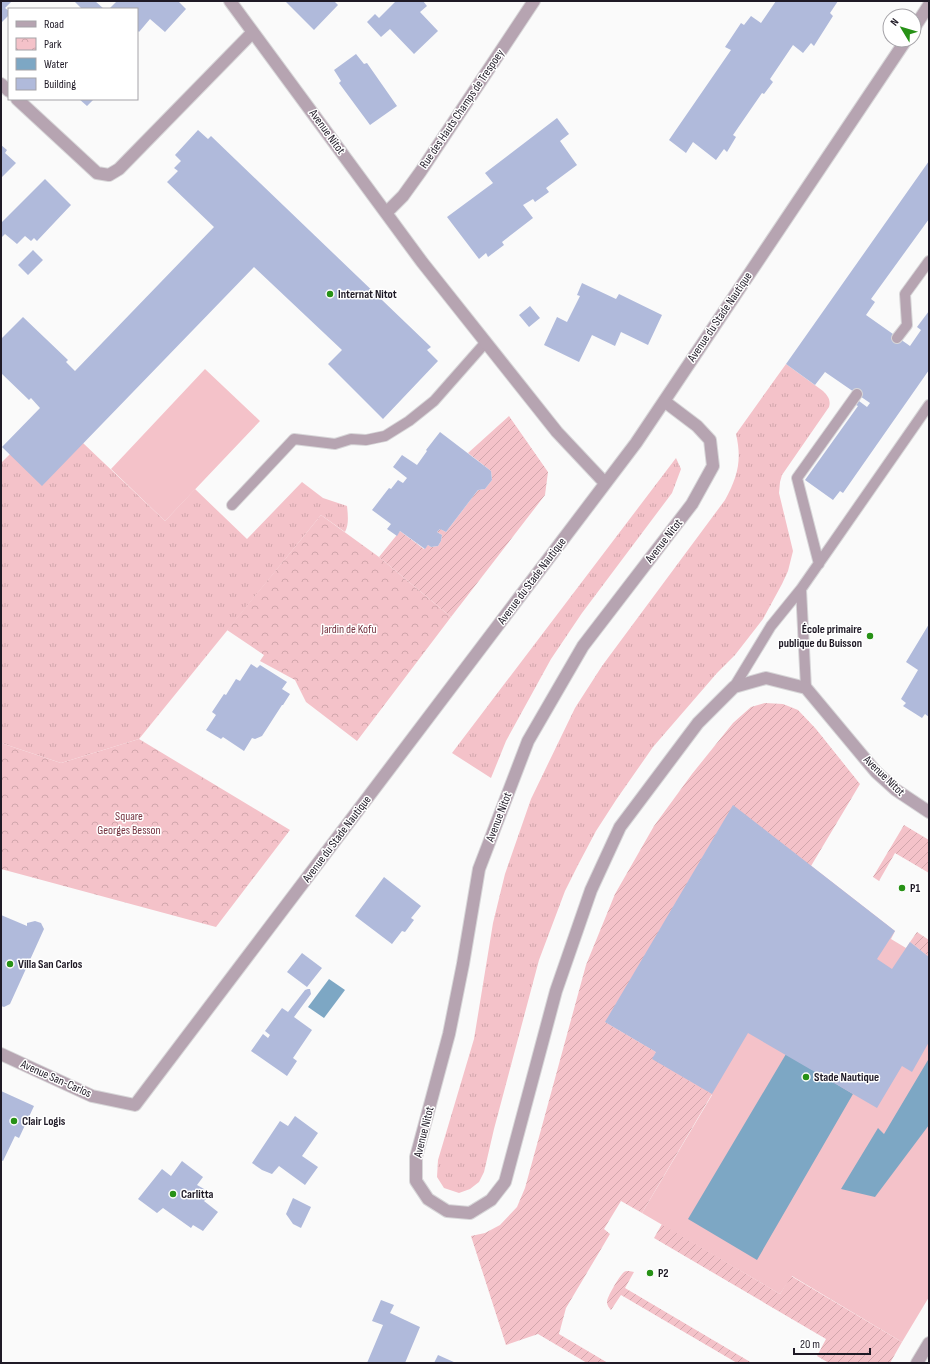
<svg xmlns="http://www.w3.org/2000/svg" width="930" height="1364" viewBox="0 0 930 1364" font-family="'Sofia Sans Condensed',sans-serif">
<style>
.grass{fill:url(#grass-tufts)}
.park{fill:url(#park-crowns)}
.garden{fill:url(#garden-furrows)}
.pitch{fill:#f4c2c9}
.water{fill:#7da7c4}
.building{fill:#b0badb}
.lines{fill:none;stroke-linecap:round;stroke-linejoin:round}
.lane-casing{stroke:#d7d6d8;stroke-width:12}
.street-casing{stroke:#d7d6d8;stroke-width:14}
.lane{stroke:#b6a4b1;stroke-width:10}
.street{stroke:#b6a4b1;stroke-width:12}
.poi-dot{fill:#279116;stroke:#fff;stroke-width:1.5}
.labels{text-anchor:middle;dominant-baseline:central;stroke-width:3;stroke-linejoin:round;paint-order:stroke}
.street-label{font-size:12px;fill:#1f1a26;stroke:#fff}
.poi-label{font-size:12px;font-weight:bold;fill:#1f1a26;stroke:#fff;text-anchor:start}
.park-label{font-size:12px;fill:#753340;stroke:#fff}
</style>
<defs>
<pattern id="grass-tufts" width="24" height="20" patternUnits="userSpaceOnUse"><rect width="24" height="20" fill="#f4c2c9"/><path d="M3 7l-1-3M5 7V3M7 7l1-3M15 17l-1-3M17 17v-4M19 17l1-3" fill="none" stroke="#d1a6ac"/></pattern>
<pattern id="park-crowns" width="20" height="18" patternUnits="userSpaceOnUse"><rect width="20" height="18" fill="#f4c2c9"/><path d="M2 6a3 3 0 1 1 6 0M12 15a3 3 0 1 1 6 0" fill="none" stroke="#d1a6ac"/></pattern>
<pattern id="garden-furrows" width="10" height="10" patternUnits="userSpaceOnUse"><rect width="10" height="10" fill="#f4c2c9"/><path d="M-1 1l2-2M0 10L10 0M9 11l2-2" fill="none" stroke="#d1a6ac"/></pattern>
</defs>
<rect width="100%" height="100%" fill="#fafafa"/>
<!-- grass -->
<path class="grass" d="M786 364 823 391C828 396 831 400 829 407L782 475 780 482 779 493 793 551 788 571 782 584 763 619 735 655 717 673 653 747 616 800 596 831 578 865 565 891 539 960 494 1129 484 1172 479 1182 470 1189 459 1193 444 1188 437 1177 438 1160 474 1039 493 923 505 874 531 799 575 708 602 666 725 500C738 476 742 460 736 434Z
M83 443 165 521 195 489 247 539 302 482 323 498 347 506C348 516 349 524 345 532L321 515 139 739 61 763 1 743V463L10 454Z
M676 458 681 469 672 493 582 613 551 659 506 741 491 778 452 753Z"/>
<!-- park -->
<path class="park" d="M321 515 379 557 451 617 357 741 306 702 295 680 260 661 264 655 227 630Z
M139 739 290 830 216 927 1 869V743L61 763Z"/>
<!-- garden -->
<path class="garden" d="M509 416 548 472 545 495 451 617 379 557 400 531 424 549 428 545 431 547 438 546 441 541 442 535 437 532 440 529 446 532 478 490 485 489 492 480 491 471 468 453Z
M765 703 783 704 798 710 816 729 860 784 811 866 605 1022 656 1052 653 1059 712 1094 642 1213 621 1201 604 1229 610 1234 566 1308 559 1334 608 1363H587L538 1334 506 1345 471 1236 485 1233 500 1225 517 1207 525 1188 536 1148 586 965 615 894 654 826 692 774 733 723 751 707Z
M904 825 929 840V873L895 853 879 881 873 877Z
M917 932 929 940V957L910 942Z
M662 1224 780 1294 791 1276 902 1342 890 1363H829L817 1356 826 1339 654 1238Z
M629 1271 634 1272 625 1288 752 1363H737L621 1295 611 1310C609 1308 607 1305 607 1302 607 1297 619 1277 623 1273 625 1271 626 1271 629 1271Z"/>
<!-- pitch -->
<path class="pitch" d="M205 369 260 421 165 521 111 469Z
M733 805 895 931 891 939 906 948 910 942 929 957V1297L902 1342 792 1276 780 1294 642 1213 712 1095 652 1059 656 1052 605 1022Z"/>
<!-- water -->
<path class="water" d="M329 979 345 990 324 1018 308 1007Z
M786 1054 853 1094 757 1260 688 1219Z
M928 1060 929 1125 875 1197 841 1189 878 1128 884 1134Z"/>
<!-- building -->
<path class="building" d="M1 1H12L5 8 9 11V15L1 23Z
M74 1H95L104 9H82Z
M117 1H178L186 9 165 32 150 19 139 32 137 30V9H109Z
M285 1H334L338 5 314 30Z
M396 1H423L427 6 420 12 438 31 414 54 390 29 381 37 367 22 375 14 379 18Z
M776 1H838L830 13 833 16 814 46 811 43 803 53 793 45 770 79 773 82 764 94 762 93 733 135 736 137 727 152 724 149 716 160 693 142 686 153 669 140 731 50 725 47 741 23 744 25 751 16 761 23Z
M356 54 364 64 367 63 397 106 370 125 339 83 341 81 334 70Z
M79 99H94L87 106Z
M557 118 569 134 560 141 577 165 546 188 549 192 535 202 533 199 523 205 533 218 502 242 504 245 488 257 486 253 479 259 447 217 493 183 485 173Z
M198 130 208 139 211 136 431 347 427 350 438 361 383 419 328 364 342 350 254 267 42 486 2 447 40 408 31 398 29 400 1 373V339L23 317 68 360 66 362 75 371 214 227 167 182 178 171 174 168 181 161 175 155Z
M1 145 7 150 5 153 16 163 1 178Z
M929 161V219L871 299 875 302 866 315 910 346 921 330 917 327 929 311V370L843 493 840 491 833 500 805 480 858 406 856 405 859 401 867 407 870 403 825 372 815 385 786 364Z
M45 179 71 205 37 241 34 238 31 241 25 236 17 244 5 234 1 238V223Z
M33 250 43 260 28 275 18 265Z
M582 283 616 299 619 294 662 315 648 345 621 332 615 346 592 335 579 362 544 345 557 317 567 322 580 296 577 295Z
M530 306 540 318 529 327 519 315Z
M440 432 491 471 492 480 485 489 478 490 446 532 440 529 437 532 442 535 441 541 438 546 431 547 428 545 425 549 400 531 397 536 387 529 391 524 372 510 389 488 391 489 398 480 403 483 407 478 393 467 402 455 417 465 427 451 426 450Z
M929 624V717L925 714 922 718 903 706 906 703 901 699 918 670 906 662Z
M251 664 257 668 260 665 287 682 282 689 290 694 283 705H282L262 736 255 739 252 738 244 751 223 737 221 739 206 730 216 715 212 712 224 694 226 695 236 679 240 681Z
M733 805 895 931 877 959 892 969 910 942 929 957V1042L912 1072 902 1066 877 1108 748 1033 712 1094 652 1059 656 1052 605 1022Z
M384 877 421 906 411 918 414 920 405 932 402 931 392 944 355 916Z
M1 915 27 926V923L35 921 41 923 44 929 10 1004 4 1007 1 1006Z
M302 953 322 968 307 987 287 972Z
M308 989H310L311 994 294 1017 312 1030 293 1058 297 1061 287 1076 251 1051 263 1034 268 1038 270 1035 265 1031 282 1008 288 1012 305 990Z
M1 1091 34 1106 19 1138 15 1136 3 1161 1 1160Z
M295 1116 318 1133 302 1156 318 1167 305 1185 279 1166 272 1174 262 1170 252 1163 280 1121 288 1126Z
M182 1161 203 1177 197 1185 204 1189 206 1199 204 1201 218 1212 203 1231 193 1225 191 1228 163 1208 157 1213 138 1199 162 1169 171 1176Z
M293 1198 311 1207 301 1228 293 1224 286 1214Z
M381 1300 394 1305 390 1313 420 1327 405 1363H367L383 1325 372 1321Z
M438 1355 456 1363H434Z"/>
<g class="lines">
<defs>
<path id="lane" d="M897 338 907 325 905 294 929 261
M232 505 294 439 335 444 351 439 366 440 385 436 409 421 434 401 486 342
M819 564 797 478 857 394
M801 589 806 688
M734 687 771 626 801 589 929 405"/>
<path id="street" d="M230 1 422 262 557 432 605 483
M914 28 929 5
M1 84 9 91
M17 99 97 173 109 175 119 169 253 32
M386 213 403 196 421 171 534 1
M664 401 697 426 710 440 713 466 692 504 583 646 528 741 479 869 463 964 449 1034 416 1157V1181L428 1199 447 1211 470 1213 491 1200 505 1182 556 991 591 890 620 827 698 723 734 687 766 678 806 688 876 772 896 790 929 812
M1 1054 92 1096 135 1105 636 443 906 40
M917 1363 929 1343"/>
</defs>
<!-- lane casing -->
<use href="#lane" class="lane-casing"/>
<!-- street casing -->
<use href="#street" class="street-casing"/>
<!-- lane -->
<use href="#lane" class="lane"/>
<!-- street -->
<use href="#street" class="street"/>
</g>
<!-- markers -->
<g class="poi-dot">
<circle cx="330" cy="294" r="4"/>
<circle cx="870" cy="636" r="4"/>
<circle cx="902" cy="888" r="4"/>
<circle cx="10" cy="964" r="4"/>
<circle cx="806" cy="1077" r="4"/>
<circle cx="14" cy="1121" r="4"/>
<circle cx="173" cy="1194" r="4"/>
<circle cx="650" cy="1273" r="4"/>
</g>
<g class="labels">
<!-- street labels -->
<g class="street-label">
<text transform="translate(462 109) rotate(-56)">Rue des Hauts Champs de Trespoey</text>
<text transform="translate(327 132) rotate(54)">Avenue Nitot</text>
<text transform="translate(720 317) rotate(-56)">Avenue du Stade Nautique</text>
<text transform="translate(664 541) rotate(-52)">Avenue Nitot</text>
<text transform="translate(532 581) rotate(-53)">Avenue du Stade Nautique</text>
<text transform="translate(884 776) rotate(44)">Avenue Nitot</text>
<text transform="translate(499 817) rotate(-69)">Avenue Nitot</text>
<text transform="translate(337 839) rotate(-53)">Avenue du Stade Nautique</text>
<text transform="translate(56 1079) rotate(24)">Avenue San-Carlos</text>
<text transform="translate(424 1132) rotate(-76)">Avenue Nitot</text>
</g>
<!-- poi labels -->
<g class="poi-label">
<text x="338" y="294">Internat Nitot</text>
<text x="862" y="629" text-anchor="end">École primaire<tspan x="862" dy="14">publique du Buisson</tspan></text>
<text x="910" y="888">P1</text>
<text x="18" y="964">Villa San Carlos</text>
<text x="814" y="1077">Stade Nautique</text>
<text x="22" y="1121">Clair Logis</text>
<text x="181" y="1194">Carlitta</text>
<text x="658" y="1273">P2</text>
</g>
<!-- park labels -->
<g class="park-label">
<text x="349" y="629">Jardin de Kofu</text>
<text x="129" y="816">Square<tspan x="129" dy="14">Georges Besson</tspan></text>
</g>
</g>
<!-- border -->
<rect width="930" height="1364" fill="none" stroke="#1f1a26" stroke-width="4"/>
<!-- legend -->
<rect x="8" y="8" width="130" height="92" fill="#ffffff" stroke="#a5a3a8"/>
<rect x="16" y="21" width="20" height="6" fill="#b6a4b1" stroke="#a5a3a8"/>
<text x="44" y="28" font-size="12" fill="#1f1a26">Road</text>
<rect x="16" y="38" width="20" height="12" fill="url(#park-crowns)" stroke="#a5a3a8"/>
<text x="44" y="48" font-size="12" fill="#1f1a26">Park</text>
<rect x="16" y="58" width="20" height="12" fill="#7da7c4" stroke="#a5a3a8"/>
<text x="44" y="68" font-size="12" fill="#1f1a26">Water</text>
<rect x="16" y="78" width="20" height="12" fill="#b0badb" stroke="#a5a3a8"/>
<text x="44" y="88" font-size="12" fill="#1f1a26">Building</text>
<!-- north arrow -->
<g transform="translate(902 28) rotate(308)"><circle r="19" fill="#ffffff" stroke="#a5a3a8"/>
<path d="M0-3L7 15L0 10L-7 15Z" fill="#279116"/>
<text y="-6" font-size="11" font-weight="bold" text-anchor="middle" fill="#1f1a26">N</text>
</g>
<!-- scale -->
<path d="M794 1348v6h76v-6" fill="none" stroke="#1f1a26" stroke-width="2"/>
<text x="800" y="1348" font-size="12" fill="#1f1a26" stroke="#ffffff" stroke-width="3" paint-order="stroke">20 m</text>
</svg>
